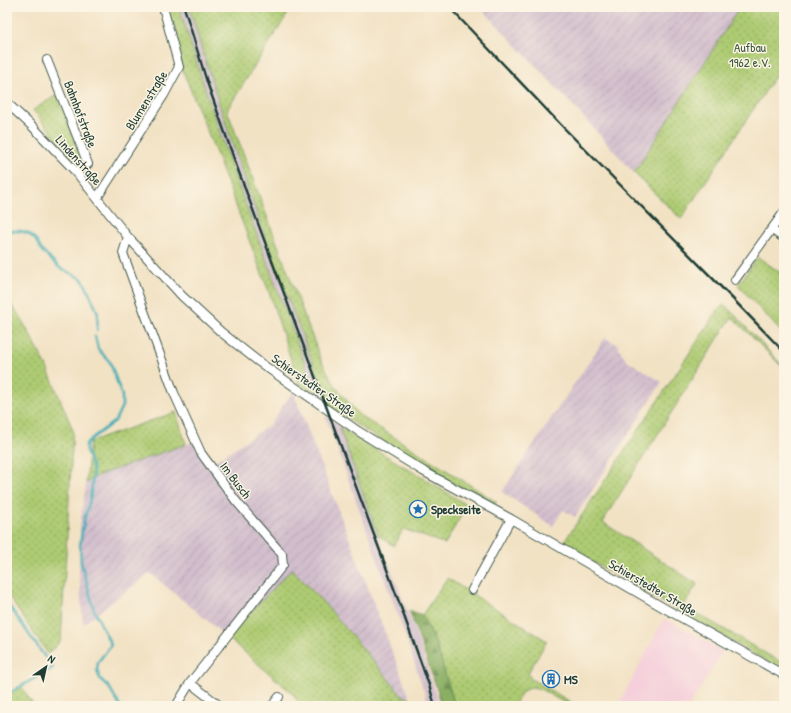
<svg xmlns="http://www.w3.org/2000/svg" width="791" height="713" viewBox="0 0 791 713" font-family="'Patrick Hand',sans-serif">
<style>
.built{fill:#f5cfdb}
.industrial{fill:url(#industrial-furrows)}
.railway{fill:#d1bdcc}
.green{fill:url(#green-dots);stroke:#668453}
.forest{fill:url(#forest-firs);stroke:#54764c}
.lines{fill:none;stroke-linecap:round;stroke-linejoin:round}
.stream{stroke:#3dadb6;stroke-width:2.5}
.minor-casing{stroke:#3f564a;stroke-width:10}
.minor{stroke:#fff;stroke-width:8}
.rail{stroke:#1f3d34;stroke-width:2.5}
.labels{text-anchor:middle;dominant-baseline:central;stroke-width:3;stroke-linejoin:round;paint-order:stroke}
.park-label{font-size:13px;fill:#3b5940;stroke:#fcf5e5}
.street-label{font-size:13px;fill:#1f3d34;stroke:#fcf5e5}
.poi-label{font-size:13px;font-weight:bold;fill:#1f3d34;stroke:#fcf5e5;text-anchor:start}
</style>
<defs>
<pattern id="industrial-furrows" width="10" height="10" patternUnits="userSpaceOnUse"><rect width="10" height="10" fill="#d1bdcc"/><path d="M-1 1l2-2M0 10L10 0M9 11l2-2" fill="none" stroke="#b3a3b0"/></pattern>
<pattern id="green-dots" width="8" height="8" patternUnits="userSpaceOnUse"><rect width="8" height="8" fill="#adcb72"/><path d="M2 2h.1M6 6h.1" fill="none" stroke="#8ca65e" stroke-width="1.8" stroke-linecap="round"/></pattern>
<pattern id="forest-firs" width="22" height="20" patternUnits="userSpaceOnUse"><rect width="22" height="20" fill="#8aaf64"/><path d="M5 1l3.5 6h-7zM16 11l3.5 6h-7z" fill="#709053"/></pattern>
</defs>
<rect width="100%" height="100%" fill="#fcf5e5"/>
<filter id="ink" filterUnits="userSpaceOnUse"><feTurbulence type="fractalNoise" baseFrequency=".025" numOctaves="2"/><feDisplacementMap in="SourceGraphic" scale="8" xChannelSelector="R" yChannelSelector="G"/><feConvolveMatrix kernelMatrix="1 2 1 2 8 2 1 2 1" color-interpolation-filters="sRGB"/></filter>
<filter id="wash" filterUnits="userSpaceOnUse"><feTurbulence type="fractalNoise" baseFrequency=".012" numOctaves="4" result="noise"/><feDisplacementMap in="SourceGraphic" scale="16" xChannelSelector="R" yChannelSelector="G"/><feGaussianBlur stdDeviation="0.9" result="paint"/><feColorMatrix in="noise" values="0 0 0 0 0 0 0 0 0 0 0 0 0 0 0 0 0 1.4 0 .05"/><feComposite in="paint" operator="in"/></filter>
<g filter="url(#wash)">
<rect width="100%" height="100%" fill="#f2e2c4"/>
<!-- built -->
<path class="built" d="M664 618 723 651 689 706H618Z"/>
<!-- industrial -->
<path class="industrial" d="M480 7H740L634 173 578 111Z
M605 338 617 344 625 359 662 382 575 517 563 510 553 526 502 492Z
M293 391 410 698 402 696 356 639 310 587 292 569 227 637 150 573 83 624 79 572 80 526 86 483 98 475 196 441 211 467 215 461 270 425Z"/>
<!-- railway -->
<path class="railway" d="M179 7H189L219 103 259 219 330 407 318 398 236 179 209 101Z
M325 415 338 424 378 535 416 634 440 706H429L405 635Z"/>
<!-- green -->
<path class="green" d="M163 7H179L209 101 236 179 318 398 299 384 269 292 210 138 179 61Z
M189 7H292L227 110 321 360 336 387 359 415 497 502 494 505 428 470 352 422 330 407C278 276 229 142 189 7Z
M740 7H784V63L681 219 634 173Z
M57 95 82 159 77 164 33 110Z
M757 258H759L784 275V335L738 285Z
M7 299 20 316 46 365 73 430 61 641 48 654 7 594Z
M722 306H726L784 367V369L733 318H731L603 521 604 523 697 584 684 606 784 664V671L568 548 565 545 566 539 718 310Z
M176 412 186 444 99 475 86 483 90 442Z
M339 427 467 505 445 544 403 529 394 546 378 535Z
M292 569C331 609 367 653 402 696L410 698 414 706H301L293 694 227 637Z
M447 578 547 641 528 673 531 679 578 706C560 706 548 688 530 687L522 692 514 706H455L436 644 422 615Z
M21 686 34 706H7V694Z"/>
<!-- forest -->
<path class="forest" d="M409 610 422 615 436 644 455 706H442L436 686Z"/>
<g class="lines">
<!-- stream -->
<path class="stream" d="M7 226 10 231H20L28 233 35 239 42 251 60 268 82 279 87 288 98 313 97 330
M95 336 98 349 110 362 122 396V406L115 421 91 439 86 444V451L92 466 93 477 90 500 84 520 80 545 81 562 94 610 111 645 98 662 97 670 100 679 109 687 120 706
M7 603 45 657
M7 694 53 668 52 667"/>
</g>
</g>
<g filter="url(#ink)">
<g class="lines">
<defs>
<path id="minor" d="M47 60 88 164 76 172
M7 103 33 127 76 172 128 237 182 296 221 332 259 362 358 431 423 471 511 519 664 608 784 675
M97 198 164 95 179 67 163 7
M772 230 784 238
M128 237 123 253 174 393 201 453 236 501 282 554 283 565 190 683 176 706
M735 280 784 212
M472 590 511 519
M190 683 220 706
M272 706 279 697"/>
</defs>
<!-- minor casing -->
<use href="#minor" class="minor-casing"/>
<!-- minor -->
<use href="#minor" class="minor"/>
<!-- rail -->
<path class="rail" d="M184 7 207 82 237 167 399 602 429 685 435 706
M449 7 564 128 732 298 784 352"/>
</g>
</g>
<!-- icons -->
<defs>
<symbol id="sight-ring" viewBox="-11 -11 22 22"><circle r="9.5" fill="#fcf5e5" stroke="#1f6fb2" stroke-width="1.5"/><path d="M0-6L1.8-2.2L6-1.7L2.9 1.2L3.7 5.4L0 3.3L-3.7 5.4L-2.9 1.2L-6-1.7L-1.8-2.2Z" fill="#1f6fb2"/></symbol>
<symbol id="building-ring" viewBox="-11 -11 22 22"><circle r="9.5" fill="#fcf5e5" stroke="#1f6fb2" stroke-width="1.5"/><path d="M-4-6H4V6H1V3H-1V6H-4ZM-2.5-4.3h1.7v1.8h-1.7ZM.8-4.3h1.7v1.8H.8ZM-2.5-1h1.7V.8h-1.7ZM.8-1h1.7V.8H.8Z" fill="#1f6fb2"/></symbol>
</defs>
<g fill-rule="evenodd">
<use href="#sight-ring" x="408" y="499" width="20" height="20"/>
<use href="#building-ring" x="541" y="669" width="20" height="20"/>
</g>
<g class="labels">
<!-- park labels -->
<g class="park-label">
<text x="750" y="47">Aufbau<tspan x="750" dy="15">1962 e.V.</tspan></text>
</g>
<!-- street labels -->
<g class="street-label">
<text transform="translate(146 100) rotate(-58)">Blumenstraße</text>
<text transform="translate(81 114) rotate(69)">Bahnhofstraße</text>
<text transform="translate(79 160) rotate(48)">Lindenstraße</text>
<text transform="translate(314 385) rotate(35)">Schierstedter Straße</text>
<text transform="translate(236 480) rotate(53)">Im Busch</text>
<text transform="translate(653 587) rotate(30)">Schierstedter Straße</text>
</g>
<!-- poi labels -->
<g class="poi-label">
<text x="431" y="509">Speckseite</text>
<text x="564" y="679">MS</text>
</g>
</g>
<!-- margin -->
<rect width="791" height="713" fill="none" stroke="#fcf5e5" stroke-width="24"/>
<!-- north arrow -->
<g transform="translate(46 667) rotate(34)" stroke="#fcf5e5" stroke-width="3" paint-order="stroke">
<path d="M0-3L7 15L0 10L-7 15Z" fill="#1f3d34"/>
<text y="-6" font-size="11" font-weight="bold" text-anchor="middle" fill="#1f3d34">N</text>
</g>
</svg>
